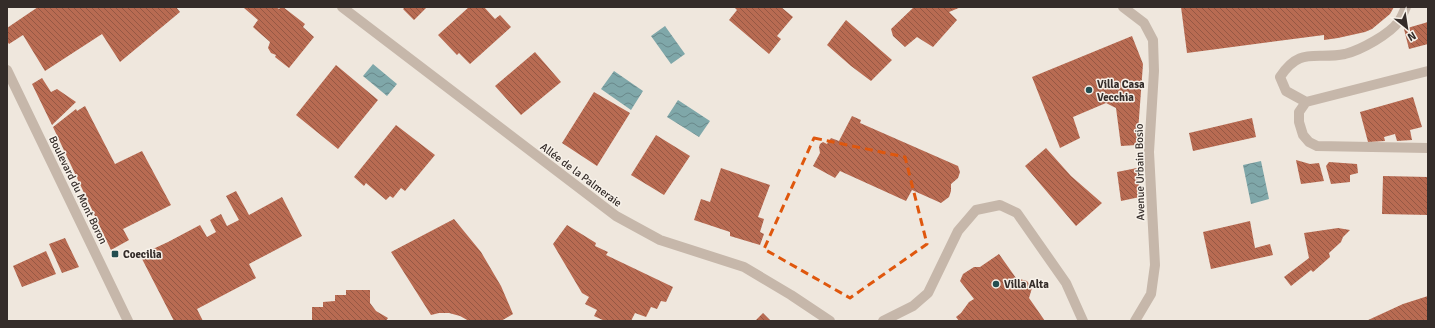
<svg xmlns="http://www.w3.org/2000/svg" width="1435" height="328" viewBox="0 0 1435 328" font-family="Signika,sans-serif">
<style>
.water{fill:url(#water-waves)}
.building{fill:url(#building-back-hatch)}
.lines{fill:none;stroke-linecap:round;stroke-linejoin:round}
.minor{stroke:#c6b7aa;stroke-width:10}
.marked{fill:none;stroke:#df570d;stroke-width:3;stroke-dasharray:8 5;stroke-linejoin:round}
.poi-dot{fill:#234e51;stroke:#f7f1e9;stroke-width:1.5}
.labels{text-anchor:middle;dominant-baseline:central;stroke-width:3;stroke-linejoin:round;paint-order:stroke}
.poi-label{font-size:11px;font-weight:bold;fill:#342c29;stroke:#f7f1e9;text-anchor:start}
.street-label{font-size:11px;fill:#342c29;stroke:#f7f1e9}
</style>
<defs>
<pattern id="water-waves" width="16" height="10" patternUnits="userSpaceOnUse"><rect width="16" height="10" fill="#7fa7a9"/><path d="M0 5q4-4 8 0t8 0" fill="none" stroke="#69888a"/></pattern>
<pattern id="building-back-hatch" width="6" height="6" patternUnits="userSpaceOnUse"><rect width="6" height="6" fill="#b86b52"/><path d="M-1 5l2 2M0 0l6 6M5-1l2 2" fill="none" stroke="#965844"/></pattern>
</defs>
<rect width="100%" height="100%" fill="#efe7dd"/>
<!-- water -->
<path class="water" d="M665 26 685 54 671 64 651 36Z
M373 64 397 84 387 96 363 76Z
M614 71 643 91 631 110 601 89Z
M678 100 710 121 699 137 667 117Z
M1261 161 1269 199 1251 204 1243 165Z"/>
<!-- building -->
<path class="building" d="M38 7H176L180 12 120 62 102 34 45 71 23 35 9 44 7 41V28Z
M245 7H276L279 9 281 7H283L305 24 303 27 314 37 289 68 275 57 276 55 271 53 268 48 270 42 253 27 258 20 244 8Z
M405 7H427L414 20 403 9Z
M469 7H484L495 19 500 15 511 27 470 64 459 53 457 55 438 35Z
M734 7H781L793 17 777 36 781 39 769 54 729 20 737 10Z
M914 7H961L949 12 957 20 933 47 917 37 905 47 893 36 891 29Z
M1181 7H1394L1390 14 1372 29 1365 32 1338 38 1324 40V35L1187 53Z
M846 20 892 60 871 81 851 66 827 45Z
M1428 22V44L1409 49 1404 29Z
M1132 36 1143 64 1137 145 1121 146 1116 108 1106 103 1073 117 1080 138 1060 148 1032 77Z
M535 52 561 82 521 115 495 86Z
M336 65 378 100 338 149 296 115Z
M42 78 51 92 57 89 76 102 52 125 32 84Z
M594 92 630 113 597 166 562 143Z
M1413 97 1422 127 1410 130 1412 140 1397 141 1395 134 1384 137 1385 141 1368 142 1360 112Z
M85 106 115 164 142 151 171 205 123 229 129 240 111 250 53 127 76 109 77 111Z
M852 116 861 120 860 123 958 166 960 172 958 178 951 184V191L949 197 941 203 912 190 906 201 840 171 835 178 813 166 820 153 819 147 820 144 823 142 827 144 831 138 839 141Z
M1252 118 1256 137 1193 151 1189 133Z
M396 125 435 155 405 191 401 188 393 198 390 196 386 200 366 183 364 186 354 177Z
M656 135 690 156 664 195 631 175Z
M1046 148 1071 176 1102 203 1076 226 1025 166Z
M1296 160 1310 164 1319 163 1324 181 1301 184Z
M1329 162 1357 164 1358 173 1350 175V182L1331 184 1326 166Z
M721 168 770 185 758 217 764 219 760 232 764 234 760 245 730 236V232L694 220 701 199 710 202Z
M1137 168 1140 197 1121 201 1117 172Z
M1383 176 1428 177V215L1382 214Z
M236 191 249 215 282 197 302 236 249 264 256 278 197 309 203 321H174L140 255 168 242 200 225 207 237 216 232 210 220 221 214 227 226 239 220 226 196Z
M454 219 481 252 501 286 513 314 501 321H469L460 316 449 313H439L431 315 391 252Z
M1250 221 1255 248 1270 244 1273 255 1211 269 1203 232Z
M567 225 596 243 595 246 608 252 606 255 673 287 666 302 661 301 657 309 651 307 646 317 635 313 631 321 618 320 605 321 594 316 597 310 585 304 589 297 582 293 553 244Z
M1338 228 1350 230 1343 237 1341 242 1329 253 1330 257 1313 272 1311 270 1291 286 1284 277 1309 258 1304 233Z
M65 238 79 267 62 273 49 244Z
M46 251 56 274 22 287 13 266Z
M999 254 1016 278 1027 281 1032 288 1029 298 1045 321H987L986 320 984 321H959L956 317 961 313 969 302 974 299 960 281 963 274 974 267H980Z
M346 290H370V303L376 311 388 318 386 321H312V307H323V302L335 301V295H346Z
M1428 296V321H1366L1403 304Z
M763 313 771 321H755Z"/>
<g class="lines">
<!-- minor -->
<path class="minor" d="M342 7 616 216 660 240 744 267 791 295 830 321
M1123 7 1144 23 1153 40 1154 71 1149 152 1155 265 1151 294 1135 321
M7 70 128 321
M1428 71 1306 102 1299 112V122L1303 135 1309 142 1317 146 1428 148
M1306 102 1286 91 1280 77C1300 46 1315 60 1345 54 1361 50 1390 34 1399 21 1402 17 1404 11 1406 7
M883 321 913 306 928 293 958 231 976 210 1000 205 1017 213 1066 283 1083 321"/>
</g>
<!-- marked area -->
<path class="marked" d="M814 138 905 157 927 244 850 298 764 249Z"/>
<!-- markers -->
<g class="poi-dot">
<circle cx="1089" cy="90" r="4"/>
<rect x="111" y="250" width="8" height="8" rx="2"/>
<circle cx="996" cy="284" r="4"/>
</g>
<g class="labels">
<!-- poi labels -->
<g class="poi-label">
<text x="1097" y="84">Villa Casa<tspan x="1097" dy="13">Vecchia</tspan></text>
<text x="123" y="254">Coecilia</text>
<text x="1004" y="284">Villa Alta</text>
</g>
<!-- street labels -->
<g class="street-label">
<text transform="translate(1140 172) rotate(-91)">Avenue Urbain Bosio</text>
<text transform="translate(581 175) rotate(37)">Allée de la Palmeraie</text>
<text transform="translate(78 190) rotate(64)">Boulevard du Mont Boron</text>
</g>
</g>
<!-- border -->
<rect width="1435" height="328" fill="none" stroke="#342c29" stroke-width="16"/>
<!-- north arrow -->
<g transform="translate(1407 28) rotate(150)" stroke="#f7f1e9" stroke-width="3" paint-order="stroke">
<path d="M0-3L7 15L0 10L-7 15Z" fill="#342c29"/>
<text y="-6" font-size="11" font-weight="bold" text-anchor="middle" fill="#342c29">N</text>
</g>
</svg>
